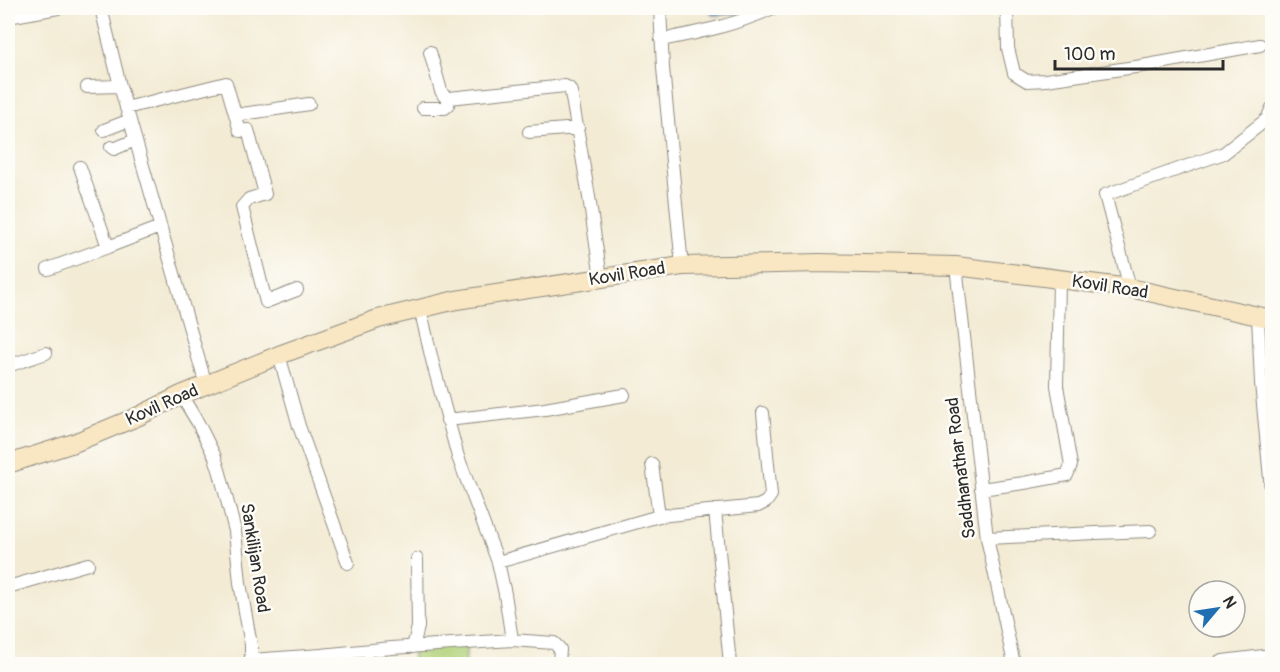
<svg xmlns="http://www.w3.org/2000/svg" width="1280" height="672" viewBox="0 0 1280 672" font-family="Pangolin,sans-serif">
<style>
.green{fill:#b0d179;stroke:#6e7e52;stroke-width:1.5}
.water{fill:#7dafe9;stroke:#546d8a;stroke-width:1.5}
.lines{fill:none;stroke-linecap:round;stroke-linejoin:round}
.lane-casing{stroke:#8f8b80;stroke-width:8}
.street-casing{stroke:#8f8b80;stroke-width:14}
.secondary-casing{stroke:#8f8b80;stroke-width:20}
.lane{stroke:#fff;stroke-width:6}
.street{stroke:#fff;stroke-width:12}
.secondary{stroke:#f9e7c3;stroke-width:18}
.labels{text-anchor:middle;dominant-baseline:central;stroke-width:5;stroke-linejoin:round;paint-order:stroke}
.street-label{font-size:18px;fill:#2b2b2b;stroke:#fdfcf7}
</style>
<rect width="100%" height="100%" fill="#fdfcf7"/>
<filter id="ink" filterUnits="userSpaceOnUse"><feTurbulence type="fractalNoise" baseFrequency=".0167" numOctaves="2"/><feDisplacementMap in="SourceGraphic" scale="12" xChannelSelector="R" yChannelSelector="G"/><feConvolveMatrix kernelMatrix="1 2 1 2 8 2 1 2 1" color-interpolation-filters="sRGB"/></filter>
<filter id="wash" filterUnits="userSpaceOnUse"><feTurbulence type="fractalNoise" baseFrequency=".008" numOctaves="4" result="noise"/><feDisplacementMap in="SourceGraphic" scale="24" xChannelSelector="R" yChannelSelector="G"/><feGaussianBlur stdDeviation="1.35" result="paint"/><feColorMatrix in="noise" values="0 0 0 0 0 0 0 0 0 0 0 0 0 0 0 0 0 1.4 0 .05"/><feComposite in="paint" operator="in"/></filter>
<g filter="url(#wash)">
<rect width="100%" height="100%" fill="#f3ebd4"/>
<!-- green -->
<path class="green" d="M467 643 465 664H413V647Z"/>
<!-- water -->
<path class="water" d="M708 8H754L737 14 713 15Z"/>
</g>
<g filter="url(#ink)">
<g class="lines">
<defs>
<path id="lane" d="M367 664 369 650"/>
<path id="street" d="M101 8 120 86 206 385
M660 8 663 68 682 266
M1007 8 1008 48 1014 73 1027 81 1046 80 1142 66 1260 45
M8 17 58 8
M661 40C701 32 736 25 773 8
M430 52 441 91 444 96 449 98 565 86 569 88 571 92 589 197 601 278
M87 87 120 86
M126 108 226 83 240 131 248 130 265 194 249 199 242 207 266 302 297 290
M423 108H445L448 105 449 98
M236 115 309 104
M104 130 130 120
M529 132 578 128
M111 147 114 149 135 140
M80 167 108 247 160 227
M962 267 956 266 987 538 1014 664
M48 269 108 247
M1125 287 1130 288 1105 195 1224 153 1267 119 1272 108
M420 308 432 360 458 457 498 562 505 594 512 640
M1258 316 1261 383 1272 500
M279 355 299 426 348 563
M8 366 46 353
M181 395 198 423 215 457 220 473 235 531 240 583 251 645V664
M447 420 545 409 624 395
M652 464 659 516
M981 489 1024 483 1067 475 1071 465 1057 386 1059 280
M715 510 730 664
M987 538 1096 533 1150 531
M498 562 659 516 758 506 766 502 771 495 763 413
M8 587 88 564
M413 647 418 627 417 559
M251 660 321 655 392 648 512 640 554 643 560 649 559 664
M1217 664 1223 661 1272 655"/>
<path id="secondary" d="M8 464 74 443 139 416 181 395 279 355 378 319 456 300 682 266 819 263 956 266 1130 288 1272 319"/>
</defs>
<!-- lane casing -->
<use href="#lane" class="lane-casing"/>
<!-- street casing -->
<use href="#street" class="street-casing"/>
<!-- secondary casing -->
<use href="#secondary" class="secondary-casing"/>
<!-- lane -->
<use href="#lane" class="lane"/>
<!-- street -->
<use href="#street" class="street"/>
<!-- secondary -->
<use href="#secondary" class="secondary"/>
</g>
</g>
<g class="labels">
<!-- street labels -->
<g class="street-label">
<text transform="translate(627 274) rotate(-9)">Kovil Road</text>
<text transform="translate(1110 287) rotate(9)">Kovil Road</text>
<text transform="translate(162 405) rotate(-24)">Kovil Road</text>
<text transform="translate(961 468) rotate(-97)">Saddhanathar Road</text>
<text transform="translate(255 558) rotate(81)">Sankilijan Road</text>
</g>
</g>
<!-- margin -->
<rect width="1280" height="672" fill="none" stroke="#fdfcf7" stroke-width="30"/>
<!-- north arrow -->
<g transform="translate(1217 609) rotate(61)"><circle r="28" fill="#fdfcf7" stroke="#a9a8a5" stroke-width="1.5"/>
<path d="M0-4.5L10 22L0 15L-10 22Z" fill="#1f6fb2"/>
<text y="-9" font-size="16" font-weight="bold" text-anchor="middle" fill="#2b2b2b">N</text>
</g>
<!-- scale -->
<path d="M1055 60v9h168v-9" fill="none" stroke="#2b2b2b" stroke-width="3"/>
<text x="1064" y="60" font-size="18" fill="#2b2b2b" stroke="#fdfcf7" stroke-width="4.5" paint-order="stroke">100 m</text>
</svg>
